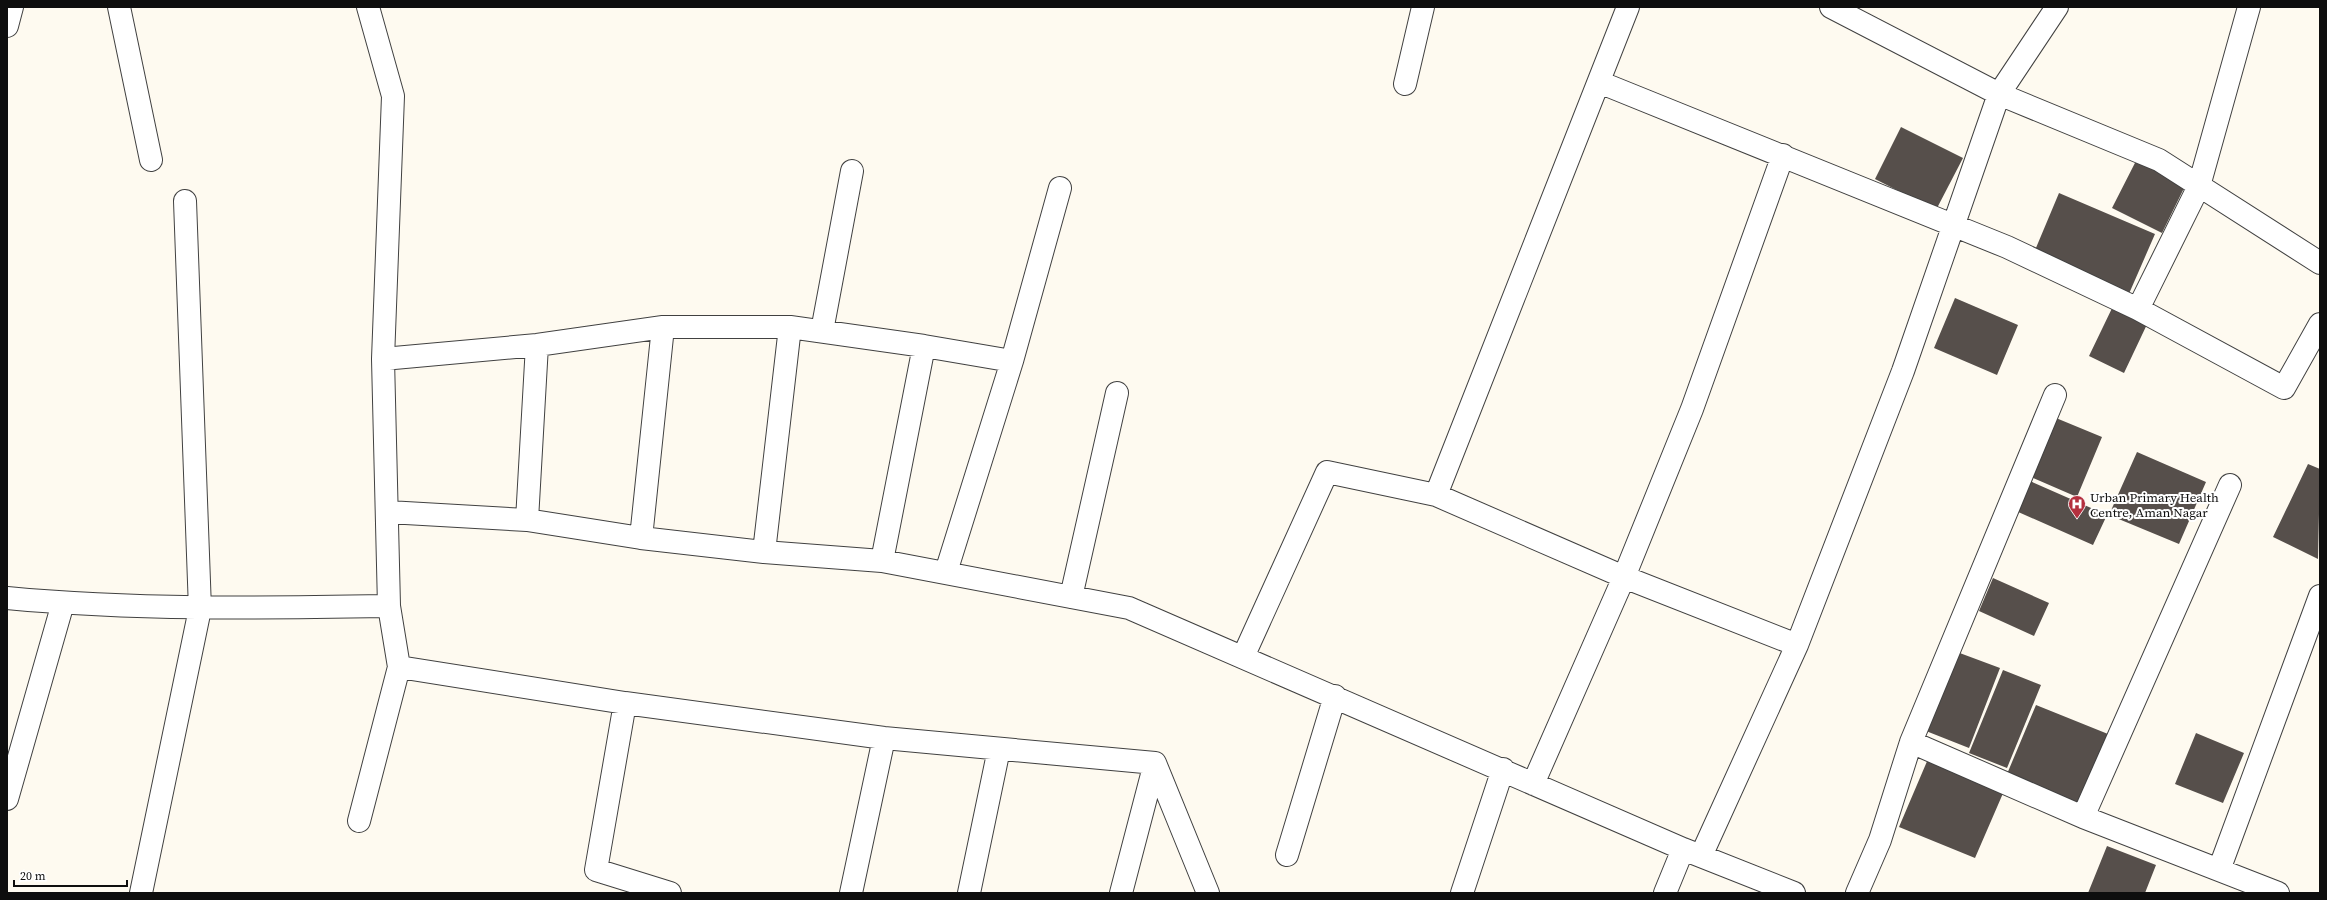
<svg xmlns="http://www.w3.org/2000/svg" width="2327" height="900" viewBox="0 0 2327 900" font-family="'Source Serif 4',serif">
<style>
.building{fill:#564f4b}
.lines{fill:none;stroke-linecap:round;stroke-linejoin:round}
.street-casing{stroke:#414141;stroke-width:24}
.street{stroke:#fff;stroke-width:22}
.labels{text-anchor:middle;dominant-baseline:central;stroke-width:4;stroke-linejoin:round;paint-order:stroke}
.poi-label{font-size:13px;fill:#0e0e0e;stroke:#fff;text-anchor:start}
</style>
<rect width="100%" height="100%" fill="#fefaf0"/>
<!-- building -->
<path class="building" d="M1901 127 1963 158 1936 210 1875 179Z
M2138 157 2187 182 2162 233 2112 208Z
M2059 193 2155 234 2128 296 2033 255Z
M1955 298 2018 325 1997 375 1934 348Z
M2115 302 2150 318 2124 373 2089 356Z
M2056 418 2102 437 2077 497 2031 477Z
M2137 452 2206 482 2179 544 2109 515Z
M2308 464 2320 469 2318 559 2273 537Z
M2030 481 2107 515 2093 545 2016 511Z
M1993 578 2049 603 2034 636 1979 611Z
M1957 652 2000 668 1969 748 1926 731Z
M2003 670 2041 685 2007 768 1969 753Z
M2036 705 2108 734 2079 804 2007 774Z
M2196 733 2244 753 2223 803 2175 784Z
M1928 759 2004 791 1975 858 1899 827Z
M2107 846 2156 865 2145 893H2088Z"/>
<g class="lines">
<defs>
<path id="street" d="M119 7 151 160
M368 7 393 96 383 359 389 606
M1831 7 1999 94 2159 160 2320 263
M7 26 12 7
M1599 82 2007 247 2138 309 2284 388 2320 324
M1405 84 1423 7
M2138 309 2199 186 2249 7
M822 331 852 171
M383 359 537 345 663 327H790L924 346 1012 361
M1436 495 1628 7
M388 512 527 520 641 538 764 552 882 561 1129 608 1683 849 1794 893
M527 520 537 345
M641 538 663 327
M764 552 790 327
M882 561 924 346
M946 572 1012 361 1060 188
M1071 597 1117 393
M7 598C134 610 261 608 389 606L399 667 625 703 884 738 1155 763 1208 893
M1243 657 1327 472 1436 495 1624 577 1797 645
M625 703 596 870 670 893
M1911 742 2083 817 2278 893
M1533 784 1624 577 1692 409 1783 155
M7 799 63 603
M2083 817 2230 485
M359 821 399 667
M1287 855 1335 696
M1701 856 1797 645 1903 371 1999 94 2057 7
M2219 870 2320 596
M141 893 200 609 185 201
M851 893 884 738
M969 893 999 749
M1121 893 1155 763
M1462 893 1503 769
M1665 893 1683 849
M1857 893 1880 840 1911 742 2055 395"/>
</defs>
<!-- street casing -->
<use href="#street" class="street-casing"/>
<!-- street -->
<use href="#street" class="street"/>
</g>
<!-- icons -->
<defs>
<symbol id="hospital-pin" viewBox="-11 -11 22 30"><path d="M0 17L-7.5 6A9.5 9.5 0 1 1 7.5 6Z" fill="#b4303e" stroke="#fff"/><path d="M-5-5h3v3.5h4V-5h3V5h-3V1.5h-4V5h-3Z" fill="#fff"/></symbol>
</defs>
<g fill-rule="evenodd">
<use href="#hospital-pin" x="2067" y="494" width="20" height="27"/>
</g>
<g class="labels">
<!-- poi labels -->
<g class="poi-label">
<text x="2090" y="497">Urban Primary Health<tspan x="2090" dy="15">Centre, Aman Nagar</tspan></text>
</g>
</g>
<!-- border -->
<rect width="2327" height="900" fill="none" stroke="#0e0e0e" stroke-width="16"/>
<!-- scale -->
<path d="M14 880v6h113v-6" fill="none" stroke="#0e0e0e" stroke-width="2"/>
<text x="20" y="880" font-size="12" fill="#0e0e0e" stroke="#ffffff" stroke-width="3" paint-order="stroke">20 m</text>
</svg>
